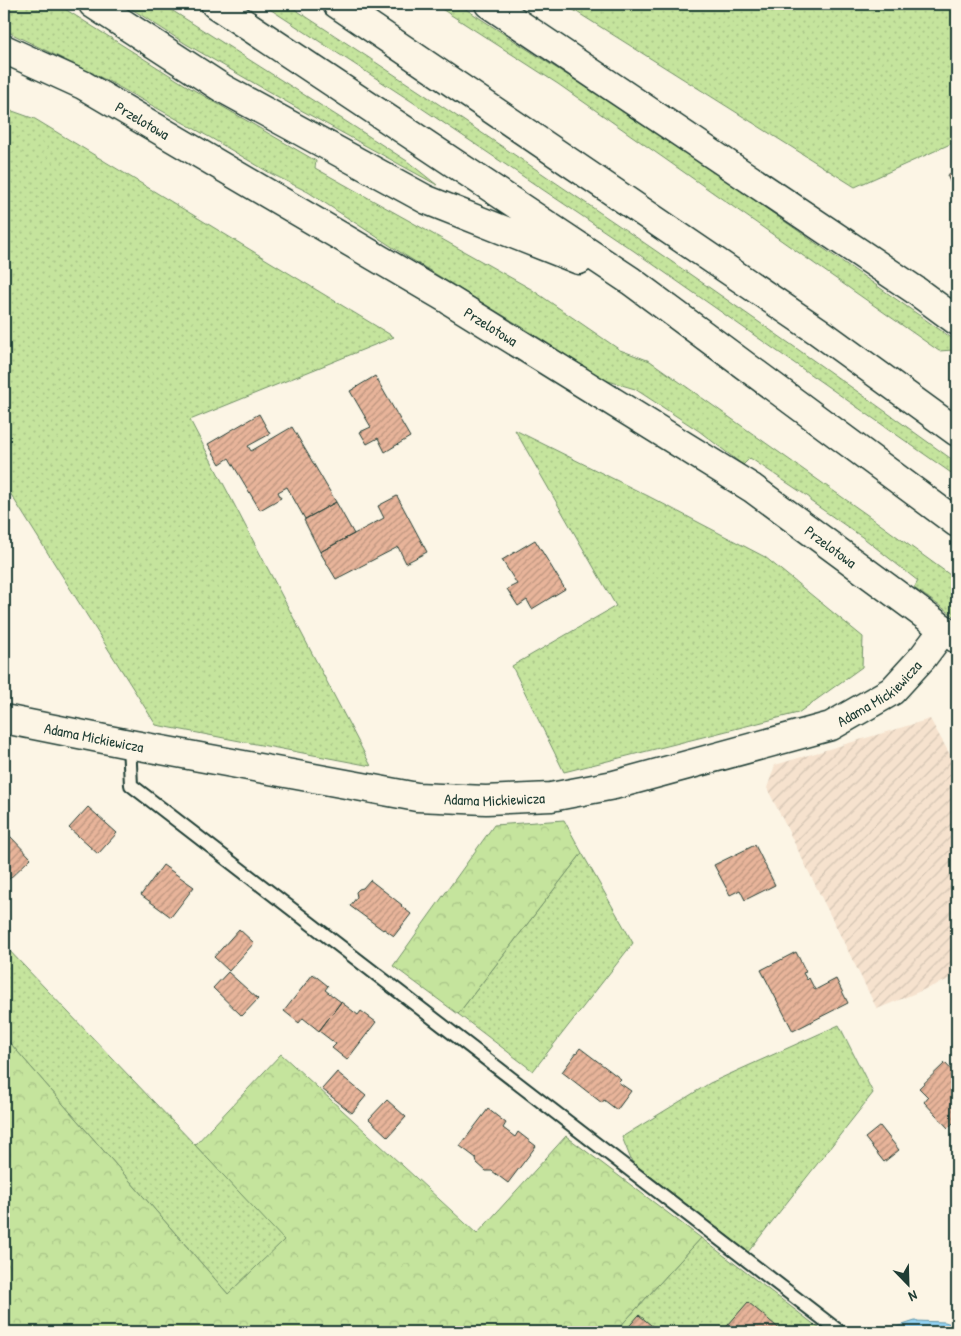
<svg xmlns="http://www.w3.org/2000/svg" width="961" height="1336" viewBox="0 0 961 1336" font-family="'Patrick Hand',sans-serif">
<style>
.industrial{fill:url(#industrial-furrows)}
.grass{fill:url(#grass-dots);stroke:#729068}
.forest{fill:url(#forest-crowns);stroke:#729068}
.water{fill:url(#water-waves);stroke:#6496a7}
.building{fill:url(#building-hatch);stroke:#1f3d34}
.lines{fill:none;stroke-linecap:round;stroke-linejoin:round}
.lane-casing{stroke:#1f3d34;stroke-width:16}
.secondary-casing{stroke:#1f3d34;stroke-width:31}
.highway-casing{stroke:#1f3d34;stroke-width:31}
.lane{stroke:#fcf5e5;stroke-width:12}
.secondary{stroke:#fcf5e5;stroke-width:28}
.highway{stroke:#fcf5e5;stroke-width:28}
.labels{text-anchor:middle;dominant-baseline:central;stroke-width:4.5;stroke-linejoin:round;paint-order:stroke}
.street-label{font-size:15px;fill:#1f3d34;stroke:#fcf5e5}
</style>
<defs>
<pattern id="industrial-furrows" width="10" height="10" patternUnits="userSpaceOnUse" patternTransform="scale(1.25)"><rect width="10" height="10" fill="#f6e2ce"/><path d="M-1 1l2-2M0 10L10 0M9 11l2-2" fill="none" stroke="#d2c3b2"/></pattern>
<pattern id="grass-dots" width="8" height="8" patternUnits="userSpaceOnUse" patternTransform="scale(1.25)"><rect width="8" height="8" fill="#c5e49d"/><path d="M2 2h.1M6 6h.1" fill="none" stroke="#a9c488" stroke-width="1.8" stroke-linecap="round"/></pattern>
<pattern id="forest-crowns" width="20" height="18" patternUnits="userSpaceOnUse" patternTransform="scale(1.25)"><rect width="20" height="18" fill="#c5e49d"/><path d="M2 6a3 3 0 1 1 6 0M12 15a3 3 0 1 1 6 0" fill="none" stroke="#a9c488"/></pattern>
<pattern id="water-waves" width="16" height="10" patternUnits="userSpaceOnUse" patternTransform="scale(1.25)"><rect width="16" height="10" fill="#92d2f3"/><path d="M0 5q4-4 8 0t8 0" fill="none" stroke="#7db5d1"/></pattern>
<pattern id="building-hatch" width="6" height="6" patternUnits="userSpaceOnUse" patternTransform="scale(1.25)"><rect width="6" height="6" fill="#e8b49a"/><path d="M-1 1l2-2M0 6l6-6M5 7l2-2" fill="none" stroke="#bb947e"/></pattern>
</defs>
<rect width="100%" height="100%" fill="#fcf5e5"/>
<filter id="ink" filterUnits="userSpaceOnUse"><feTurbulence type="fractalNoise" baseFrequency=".02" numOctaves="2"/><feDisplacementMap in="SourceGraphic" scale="10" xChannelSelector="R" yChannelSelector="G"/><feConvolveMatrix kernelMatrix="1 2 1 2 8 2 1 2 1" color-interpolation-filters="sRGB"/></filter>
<g filter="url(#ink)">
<!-- industrial -->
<path class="industrial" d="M930 719 957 767V976L877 1009 767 788 775 765Z"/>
<!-- grass -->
<path class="grass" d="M4 4H57L187 86 316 161 315 168 531 289 620 350 650 361 866 514 957 580V618L914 588 918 581 865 539 810 501V498L750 458 743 465 699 431 635 389 605 380 527 330 406 256 308 192 270 173 211 138 108 81 4 30Z
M124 4H162L353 126 407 161 437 185 299 109 186 44Z
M262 4H287C513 152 738 304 957 463V477L634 251 411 101Z
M434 4H458L553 66 641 121 956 341 957 340V355L953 350 939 351 558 84Z
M564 4H957V141L855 187Z
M4 108 35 119 394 337 190 420 371 766 156 725 5 485H4Z
M515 430 648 496 765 557 863 637 862 667 798 713 564 772 512 666 616 606Z
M582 853 633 943 533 1071 458 1014Z
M4 945 195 1145 285 1240 228 1294 4 1036Z
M839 1025 873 1093 748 1252 632 1162 622 1137 710 1083Z
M701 1238 824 1332H615Z"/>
<!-- forest -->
<path class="forest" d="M564 820 582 853 458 1014 393 966 494 825Z
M4 1036 228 1294 284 1240 195 1145 281 1054 477 1234 566 1136 701 1238 615 1332H4Z"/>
<!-- water -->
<path class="water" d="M915 1321 945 1322 957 1326V1332H886L893 1328Z"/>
<!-- building -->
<path class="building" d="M957 170V197L947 175Z
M375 376 410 437 385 452 378 438 367 444 360 432 371 427 350 391Z
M259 414 270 434 248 446 251 451 292 427 336 502 305 519 287 487 278 492 281 498 260 510 229 458 220 464 208 444Z
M397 496 427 552 406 563 398 547 336 579 320 552 384 518 378 506Z
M336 502 354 534 320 552 304 520Z
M535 540 565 589 532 609 527 600 518 606 507 589 517 584 502 560Z
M4 614 9 622 4 625Z
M88 807 117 833 98 854 69 828Z
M10 836 31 858 4 884V853L5 852 4 850V842Z
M755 845 775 885 745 900 740 890 730 895 714 865Z
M163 865 194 887 171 917 141 895Z
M370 880 402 905 401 906 411 914 394 936 384 929 383 930 350 906 357 897 356 892 359 889 363 888Z
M239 929 254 943 229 971 214 957Z
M796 952 806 972 803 973 807 980 809 978 815 990 836 979 848 1003 793 1031 761 970Z
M228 972 258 999 242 1016 213 988Z
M313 974 328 986 325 990 341 1002 319 1031 303 1018 299 1023 284 1011Z
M341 1002 358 1015 361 1011 376 1022 347 1060 332 1048 336 1044 319 1031Z
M580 1048 621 1079 618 1082 631 1091 617 1110 604 1100 602 1103 562 1072Z
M945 1063 957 1076V1119L948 1128 924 1102 928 1097 919 1088Z
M337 1072 366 1096 352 1113 322 1089Z
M387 1100 406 1117 388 1137 369 1119Z
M488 1109 506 1123 503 1128 515 1137 518 1132 536 1146 508 1183 492 1171H486L477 1163 476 1158 460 1146Z
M880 1126 899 1150 884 1162 865 1138Z
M748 1302 783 1332H722Z
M639 1315 658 1331 657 1332H624Z"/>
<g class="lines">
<defs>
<path id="lane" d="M129 744 131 785 840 1332"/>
<g id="secondary">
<path d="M489 4 915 290 957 321"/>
<path id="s1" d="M4 49 83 85 449 300 752 488 957 639"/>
<path id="s2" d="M4 719 129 744 417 797 486 800 551 797 614 785 831 726 892 691 923 657 944 629"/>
</g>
<path id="highway" d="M93 4 222 88 427 200 579 260
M215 4 631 281 957 523
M337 4 818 331 957 432"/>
</defs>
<!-- lane casing -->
<use href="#lane" class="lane-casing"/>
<!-- secondary casing -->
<use href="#secondary" class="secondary-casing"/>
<!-- highway casing -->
<use href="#highway" class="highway-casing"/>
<!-- lane -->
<use href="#lane" class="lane"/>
<!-- secondary -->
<use href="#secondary" class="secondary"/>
<!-- highway -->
<use href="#highway" class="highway"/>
</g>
</g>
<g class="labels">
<!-- street labels -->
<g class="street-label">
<text stroke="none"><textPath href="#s1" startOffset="156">Przelotowa</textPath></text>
<text stroke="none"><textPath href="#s1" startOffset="561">Przelotowa</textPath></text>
<text stroke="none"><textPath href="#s1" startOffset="966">Przelotowa</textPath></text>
<text stroke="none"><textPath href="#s2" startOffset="902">Adama Mickiewicza</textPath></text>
<text stroke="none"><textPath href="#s2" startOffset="92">Adama Mickiewicza</textPath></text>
<text stroke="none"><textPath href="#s2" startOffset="498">Adama Mickiewicza</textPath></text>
</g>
</g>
<!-- margin -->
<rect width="961" height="1336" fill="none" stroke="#fcf5e5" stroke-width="20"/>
<rect x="10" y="10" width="941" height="1316" fill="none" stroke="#1f3d34" stroke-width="2" filter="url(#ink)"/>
<!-- north arrow -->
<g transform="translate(908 1284) rotate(157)" stroke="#fcf5e5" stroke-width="4" paint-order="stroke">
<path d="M0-4L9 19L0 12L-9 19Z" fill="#1f3d34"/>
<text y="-8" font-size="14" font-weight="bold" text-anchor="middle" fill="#1f3d34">N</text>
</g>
</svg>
